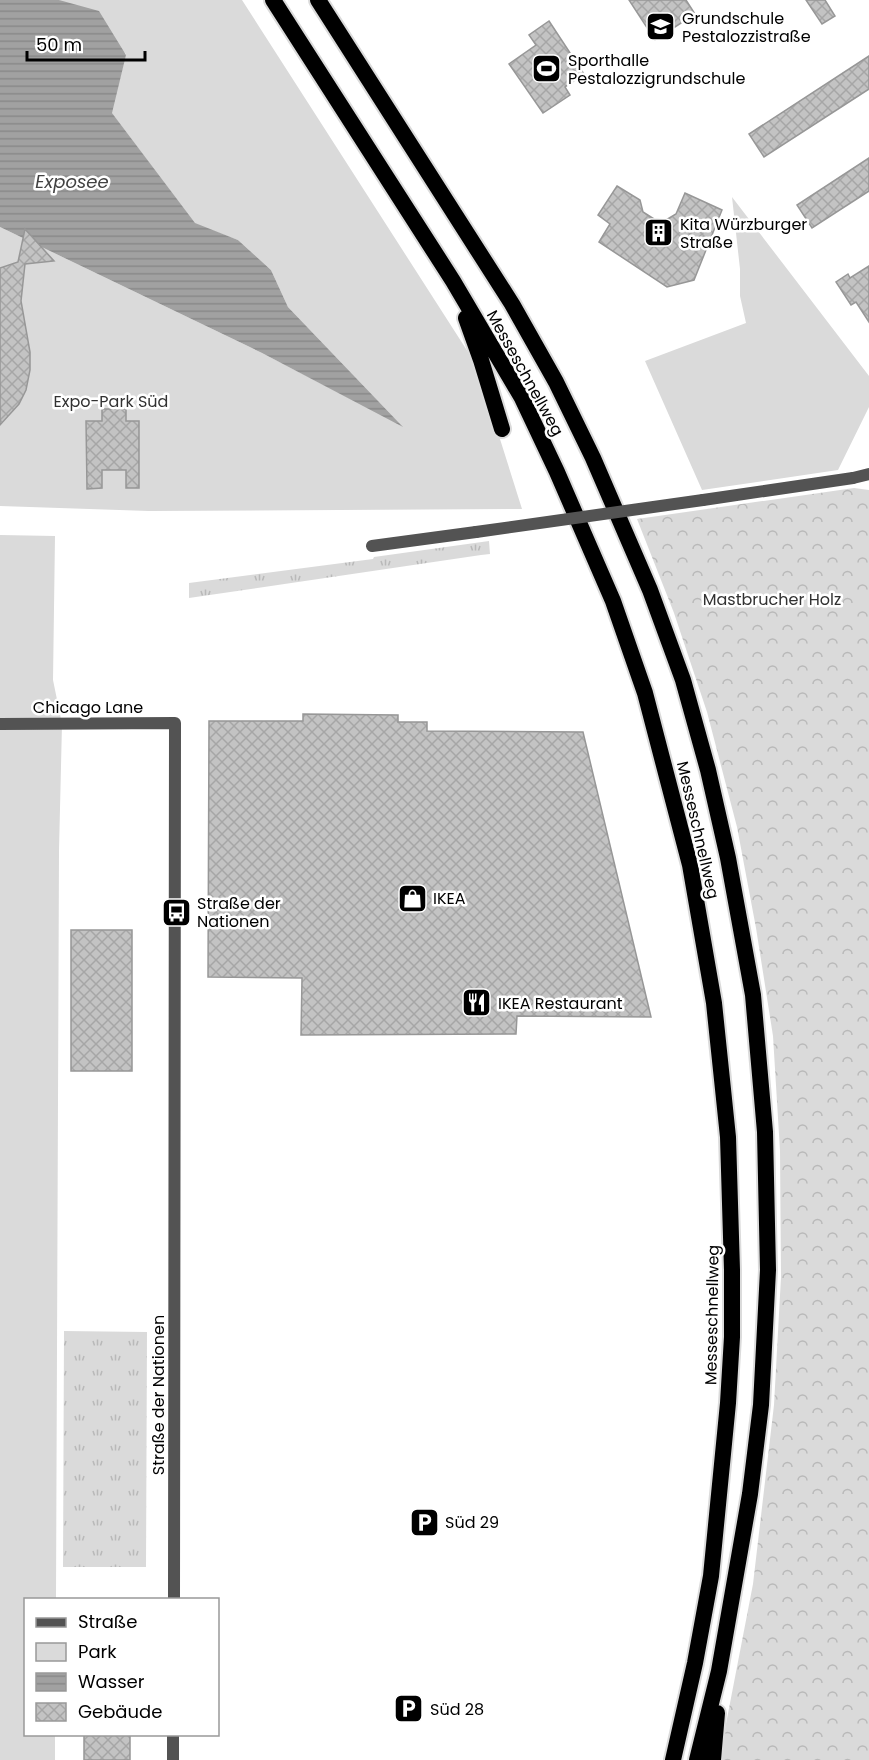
<svg xmlns="http://www.w3.org/2000/svg" width="869" height="1760" viewBox="0 0 869 1760" font-family="Poppins,sans-serif">
<style>
.grass{fill:url(#grass-tufts)}
.forest{fill:url(#forest-crowns)}
.park{fill:#dadada}
.water{fill:url(#water-rules)}
.building{fill:url(#building-cross-hatch);stroke:#979797;stroke-width:1.5}
.lines{fill:none;stroke-linecap:round;stroke-linejoin:round}
.trunk-casing{stroke:#dbdbdb;stroke-width:20}
.pedestrian{stroke:#535353;stroke-width:12}
.minor{stroke:#535353;stroke-width:12}
.trunk{stroke:#000;stroke-width:16}
.pedestrian-bridge{stroke:#535353;stroke-width:12}
.labels{text-anchor:middle;dominant-baseline:central;stroke-width:5;stroke-linejoin:round;paint-order:stroke}
.poi-label{font-size:16px;fill:#000;stroke:#fff;text-anchor:start}
.street-label{font-size:16px;fill:#000;stroke:#fff}
.park-label{font-size:16px;fill:#313131;stroke:#fff}
.water-label{font-size:18px;font-style:italic;fill:#424242;stroke:#fff}
</style>
<defs>
<pattern id="grass-tufts" width="24" height="20" patternUnits="userSpaceOnUse" patternTransform="scale(1.5)"><rect width="24" height="20" fill="#dadada"/><path d="M3 7l-1-3M5 7V3M7 7l1-3M15 17l-1-3M17 17v-4M19 17l1-3" fill="none" stroke="#b9b9b9"/></pattern>
<pattern id="forest-crowns" width="20" height="18" patternUnits="userSpaceOnUse" patternTransform="scale(1.5)"><rect width="20" height="18" fill="#dadada"/><path d="M2 6a3 3 0 1 1 6 0M12 15a3 3 0 1 1 6 0" fill="none" stroke="#b9b9b9"/></pattern>
<pattern id="water-rules" width="6" height="5" patternUnits="userSpaceOnUse" patternTransform="scale(1.5)"><rect width="6" height="5" fill="#a1a1a1"/><path d="M0 2.5h6" fill="none" stroke="#898989"/></pattern>
<pattern id="building-cross-hatch" width="8" height="8" patternUnits="userSpaceOnUse" patternTransform="scale(1.5)"><rect width="8" height="8" fill="#c3c3c3"/><path d="M0 0l8 8M0 8l8-8" fill="none" stroke="#a6a6a6"/></pattern>
</defs>
<rect width="100%" height="100%" fill="#fff"/>
<!-- grass -->
<path class="grass" d="M489 541 490 554 481 555 189 598V583L373 559 374 557Z
M64 1331 147 1332 146 1567H63Z"/>
<!-- forest -->
<path class="forest" d="M854 488 869 490V1760H719L753 1584 774 1405 781 1277 780 1151 773 1036 756 928 737 827 707 712 674 613 637 519Z"/>
<!-- park -->
<path class="park" d="M59 0H242L477 366 522 509 149 511 0 506V227L262 353 401 425 288 307 271 270 238 240 195 224 111 112 126 54Z
M732 197 869 376V407L838 470 702 490 645 361 746 323 740 296V269Z
M0 535 55 536 53 680 62 724 59 851 56 1599 26 1600V1734L55 1735V1760H0Z"/>
<!-- water -->
<path class="water" d="M0 0H59L99 11 126 55 112 113 195 223 238 240 271 270 288 307 403 427 262 353 0 227Z"/>
<!-- building -->
<path class="building" d="M629 0H686L695 14 655 40Z
M806 0H825L835 16 822 24Z
M549 21 584 74 565 87 570 95 543 113 509 64 536 45 529 35Z
M869 56V89L764 157 749 134Z
M869 158V191L812 228 797 205Z
M617 186 640 200 643 212 654 219 666 220 676 214 685 193 722 210 694 280 667 287 599 242 610 224 598 215Z
M25 229 54 261 25 264 21 301 30 352V370L26 390 19 404 0 425V268L18 262Z
M869 266V322L856 302 851 305 836 282 848 274 850 278Z
M102 409H126V421H139V488H126V470H102V488L87 489 86 421H102Z
M303 714 398 715V722H427V731L583 732 651 1017 517 1016 516 1034 301 1035 302 978 208 977 209 721H303Z
M71 930H132V1071H71Z
M84 1734H130V1760H84Z"/>
<g class="lines">
<defs>
<path id="trunk" d="M273 0 453 281 522 398 557 472 613 601 645 693 690 865 714 1003 728 1137 732 1270V1337L728 1403 711 1576 695 1663 673 1760
M318 0 512 304 556 382 593 458 650 590 683 680 708 770 728 858 753 995 765 1132 768 1270 761 1405 750 1494 719 1671 697 1760
M466 318 481 360 502 429
M713 1760 717 1713"/>
</defs>
<!-- trunk casing -->
<use href="#trunk" class="trunk-casing"/>
<!-- pedestrian -->
<path class="pedestrian" d="M703 500 853 478
M372 546 476 532"/>
<!-- minor -->
<path class="minor" d="M853 478 869 474
M0 724 175 723 174 1600
M173 1760V1734"/>
<!-- trunk -->
<use href="#trunk" class="trunk"/>
<!-- pedestrian-bridge -->
<path class="pedestrian-bridge" d="M476 532 703 500"/>
</g>
<!-- icons -->
<defs>
<symbol id="school-square" viewBox="-11 -11 22 22"><rect x="-9" y="-9" width="18" height="18" rx="4" fill="#000" stroke="#fff"/><path d="M0-5L7-2L0 1L-7-2ZM-4 1L0 2.5L4 1V4Q0 6-4 4Z" fill="#fff"/></symbol>
<symbol id="stadium-square" viewBox="-11 -11 22 22"><rect x="-9" y="-9" width="18" height="18" rx="4" fill="#000" stroke="#fff"/><path d="M0-5a6.5 5 0 1 0 0 10a6.5 5 0 1 0 0-10ZM-3.5-1.8h7v3.6h-7Z" fill="#fff"/></symbol>
<symbol id="building-square" viewBox="-11 -11 22 22"><rect x="-9" y="-9" width="18" height="18" rx="4" fill="#000" stroke="#fff"/><path d="M-4-6H4V6H1V3H-1V6H-4ZM-2.5-4.3h1.7v1.8h-1.7ZM.8-4.3h1.7v1.8H.8ZM-2.5-1h1.7V.8h-1.7ZM.8-1h1.7V.8H.8Z" fill="#fff"/></symbol>
<symbol id="shop-square" viewBox="-11 -11 22 22"><rect x="-9" y="-9" width="18" height="18" rx="4" fill="#000" stroke="#fff"/><path d="M-5-2.5h2.3a2.7 3.5 0 0 1 5.4 0H5L5.5 6h-11ZM-1.5-2.5h3a1.5 2.3 0 0 0-3 0Z" fill="#fff"/></symbol>
<symbol id="bus-square" viewBox="-11 -11 22 22"><rect x="-9" y="-9" width="18" height="18" rx="4" fill="#000" stroke="#fff"/><path d="M-5-6H5V4H4V6H2V4H-2V6H-4V4H-5ZM-3.5-4V0h7V-4ZM-3.5 1.2v1.5H-2V1.2ZM2 1.2v1.5H3.5V1.2Z" fill="#fff"/></symbol>
<symbol id="restaurant-square" viewBox="-11 -11 22 22"><rect x="-9" y="-9" width="18" height="18" rx="4" fill="#000" stroke="#fff"/><path d="M-5-6h1v4h1v-4h1v4h1v-4h1v5L-1.5 .5V6h-2V.5L-5-1ZM5-6V6H3V1.5H1.5Q1.5-4 5-6Z" fill="#fff"/></symbol>
<symbol id="parking-square" viewBox="-11 -11 22 22"><rect x="-9" y="-9" width="18" height="18" rx="4" fill="#000" stroke="#fff"/><path d="M-3.5-5.5H1a3.5 3.5 0 0 1 0 7H-1V5.5H-3.5ZM-1-3.4V-.6H.8a1.4 1.4 0 0 0 0-2.8Z" fill="#fff"/></symbol>
</defs>
<g fill-rule="evenodd">
<use href="#school-square" x="644" y="10" width="33" height="33"/>
<use href="#stadium-square" x="530" y="52" width="33" height="33"/>
<use href="#building-square" x="642" y="216" width="33" height="33"/>
<use href="#shop-square" x="396" y="882" width="33" height="33"/>
<use href="#bus-square" x="160" y="896" width="33" height="33"/>
<use href="#restaurant-square" x="460" y="986" width="33" height="33"/>
<use href="#parking-square" x="408" y="1506" width="33" height="33"/>
<use href="#parking-square" x="392" y="1692" width="33" height="33"/>
</g>
<g class="labels">
<!-- poi labels -->
<g class="poi-label">
<text x="682" y="18">Grundschule<tspan x="682" dy="18">Pestalozzistraße</tspan></text>
<text x="568" y="60">Sporthalle<tspan x="568" dy="18">Pestalozzigrundschule</tspan></text>
<text x="680" y="224">Kita Würzburger<tspan x="680" dy="18">Straße</tspan></text>
<text x="433" y="898">IKEA</text>
<text x="197" y="903">Straße der<tspan x="197" dy="18">Nationen</tspan></text>
<text x="498" y="1003">IKEA Restaurant</text>
<text x="445" y="1522">Süd 29</text>
<text x="430" y="1709">Süd 28</text>
</g>
<!-- street labels -->
<g class="street-label">
<text transform="translate(525 373) rotate(61)">Messeschnellweg</text>
<text x="88" y="707">Chicago Lane</text>
<text transform="translate(698 830) rotate(77)">Messeschnellweg</text>
<text transform="translate(712 1315) rotate(-89)">Messeschnellweg</text>
<text transform="translate(158 1395) rotate(-90)">Straße der Nationen</text>
</g>
<!-- park labels -->
<g class="park-label">
<text x="111" y="401">Expo-Park Süd</text>
<text x="772" y="599">Mastbrucher Holz</text>
</g>
<!-- water labels -->
<g class="water-label">
<text x="72" y="181">Exposee</text>
</g>
</g>
<!-- legend -->
<rect x="24" y="1598" width="195" height="138" fill="#ffffff" stroke="#999999" stroke-width="1.5"/>
<rect x="36" y="1618" width="30" height="9" fill="#535353" stroke="#999999" stroke-width="1.5"/>
<text x="78" y="1628" font-size="18" fill="#000000">Straße</text>
<rect x="36" y="1643" width="30" height="18" fill="#dadada" stroke="#999999" stroke-width="1.5"/>
<text x="78" y="1658" font-size="18" fill="#000000">Park</text>
<rect x="36" y="1673" width="30" height="18" fill="url(#water-rules)" stroke="#999999" stroke-width="1.5"/>
<text x="78" y="1688" font-size="18" fill="#000000">Wasser</text>
<rect x="36" y="1703" width="30" height="18" fill="url(#building-cross-hatch)" stroke="#999999" stroke-width="1.5"/>
<text x="78" y="1718" font-size="18" fill="#000000">Gebäude</text>
<!-- scale -->
<path d="M27 51v9h118v-9" fill="none" stroke="#000000" stroke-width="3"/>
<text x="36" y="51" font-size="18" fill="#000000" stroke="#ffffff" stroke-width="4.5" paint-order="stroke">50 m</text>
</svg>
